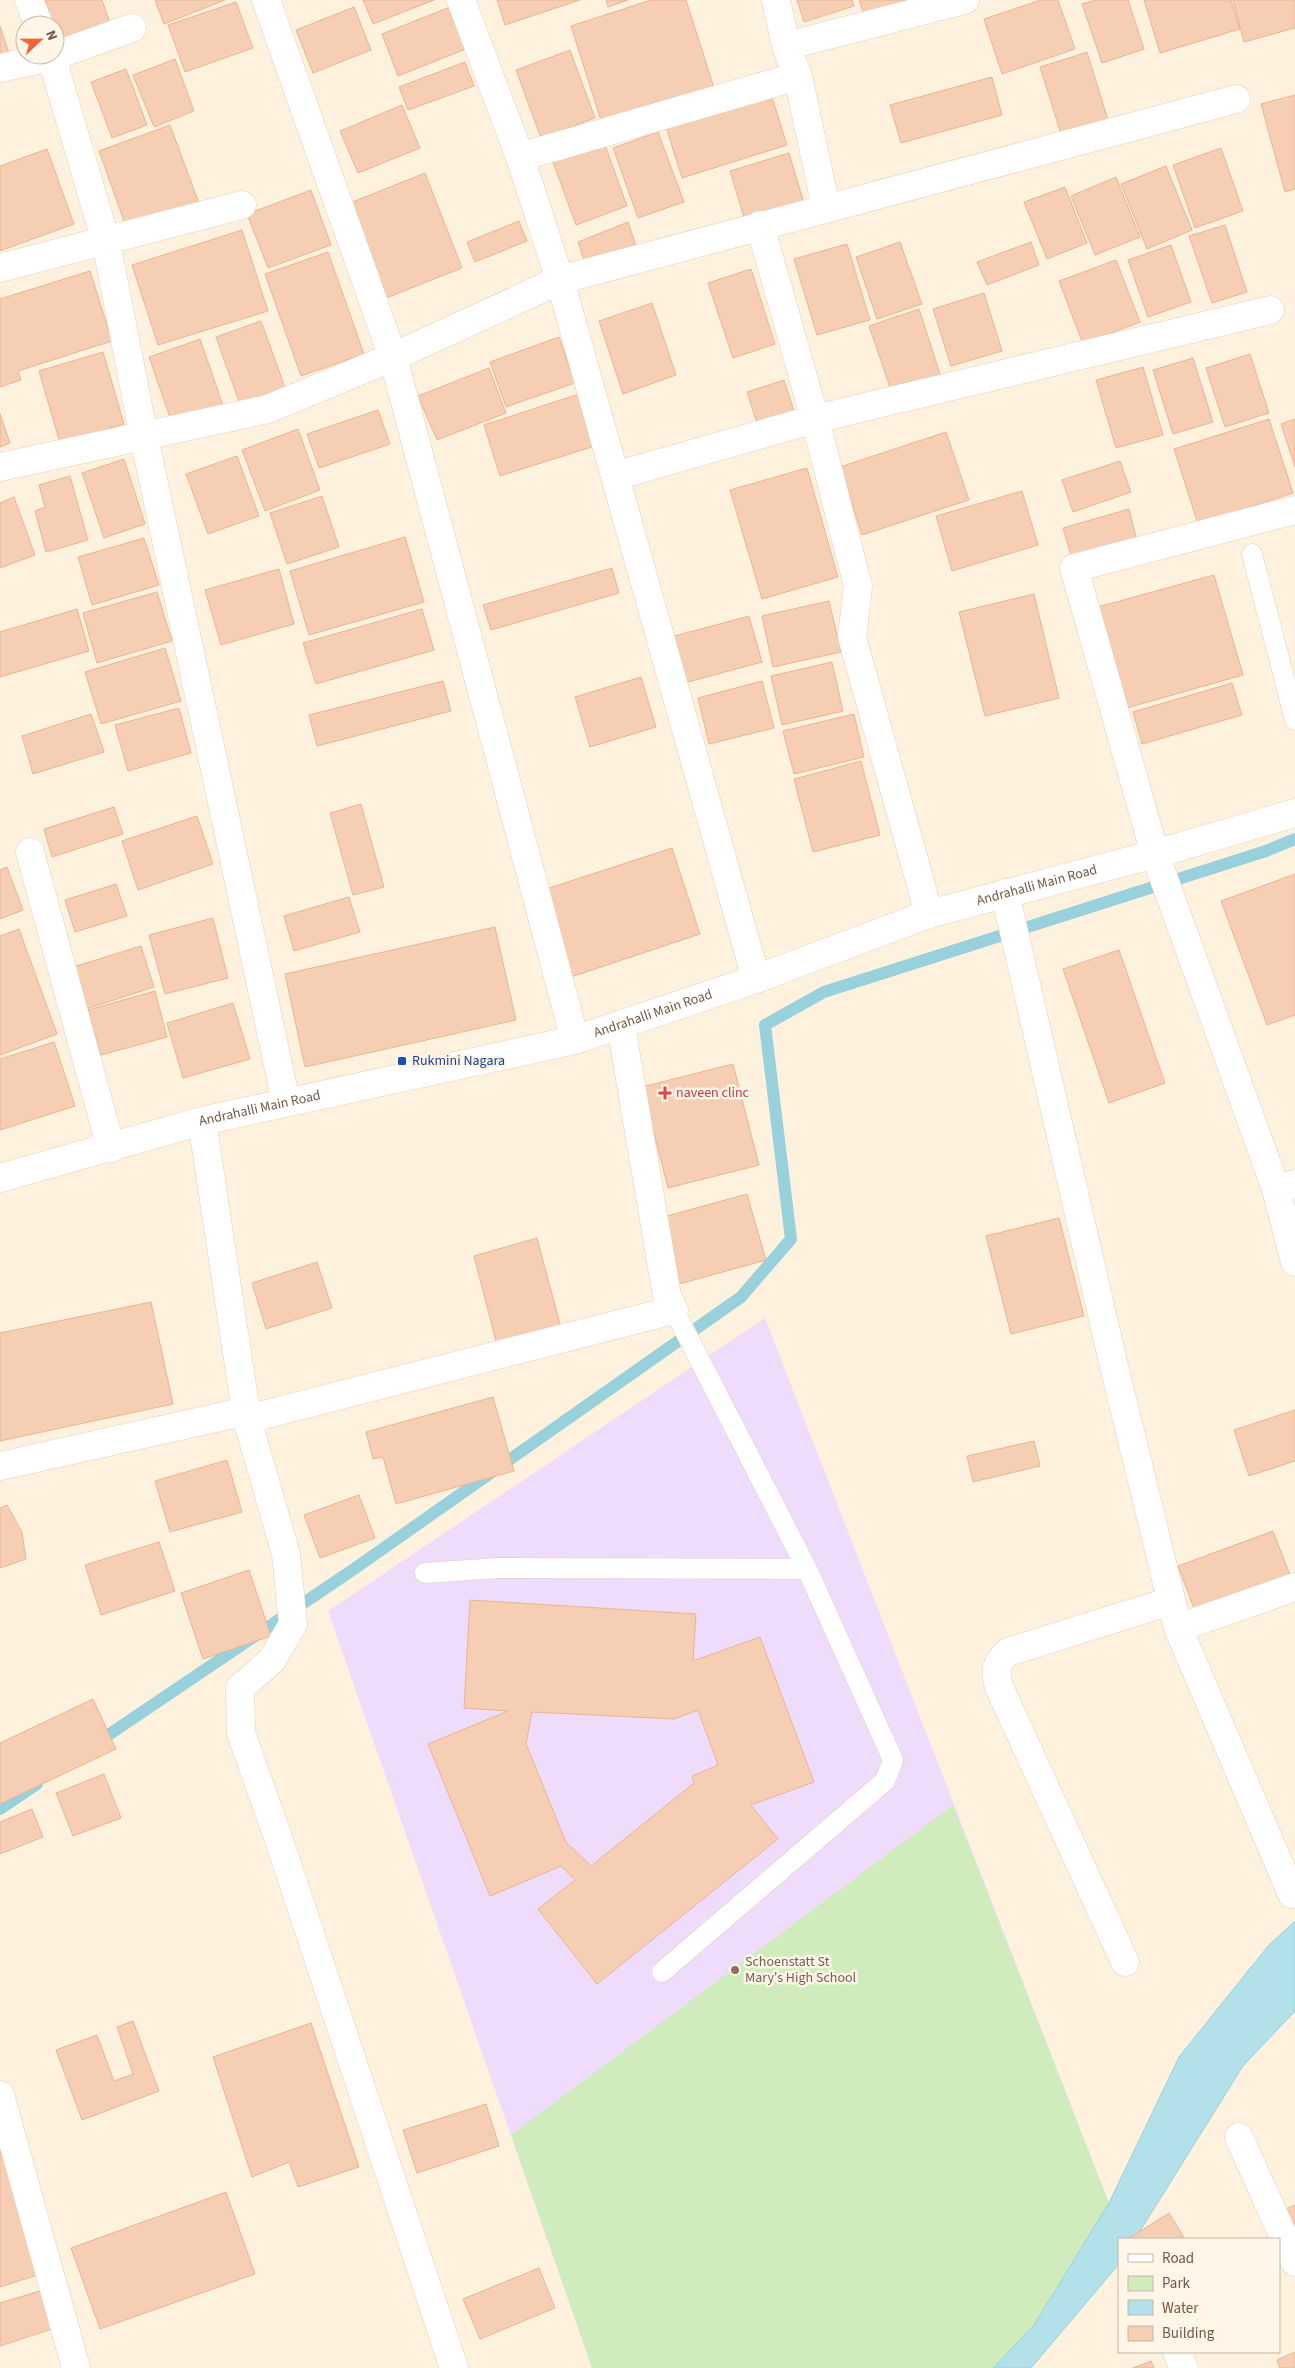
<svg xmlns="http://www.w3.org/2000/svg" width="1295" height="2368" viewBox="0 0 1295 2368" font-family="'Source Sans 3',sans-serif">
<style>
.education{fill:#efdcfa}
.green{fill:#d0ecbd}
.water{fill:#b2e1e9;stroke:#98d1dc}
.lines{fill:none;stroke-linecap:round;stroke-linejoin:round}
.stream{stroke:#98d1dc;stroke-width:12}
.building{fill:#f6ceb4;stroke:#eab493;fill-rule:evenodd}
.service-casing{stroke:#e3ceba;stroke-width:21}
.minor-casing{stroke:#e3ceba;stroke-width:29}
.secondary-casing{stroke:#ead0ba;stroke-width:29}
.service{stroke:#fff;stroke-width:20}
.minor{stroke:#fff;stroke-width:28}
.secondary{stroke:#fff;stroke-width:28}
.transit-dot{fill:#1a4fb4;stroke:#fff6e7;stroke-width:2}
.health-dot{fill:#e0444e;stroke:#fff6e7;stroke-width:2}
.education-dot{fill:#8d6e63;stroke:#fff6e7;stroke-width:2}
.labels{text-anchor:middle;dominant-baseline:central;stroke-width:5;stroke-linejoin:round;paint-order:stroke}
.street-label{font-size:14px;fill:#765645;stroke:#fff6e7}
.transit-label{font-size:14px;fill:#164399;stroke:#fff6e7;text-anchor:start}
.health-label{font-size:14px;fill:#be3a42;stroke:#fff6e7;text-anchor:start}
.education-label{font-size:14px;fill:#785e54;stroke:#fff6e7;text-anchor:start}
</style>
<rect width="100%" height="100%" fill="#fef2df"/>
<!-- education -->
<path class="education" d="M765 1318 1109 2203 993 2368H592L328 1611Z"/>
<!-- green -->
<path class="green" d="M953 1805 1109 2203 1034 2325 993 2368H592L511 2135Z"/>
<!-- water -->
<path class="water" d="M1295 1921V2011L1243 2066 1135 2239H1119V2264L1031 2368H993L1034 2325 1109 2203 1179 2057 1268 1946Z"/>
<g class="lines">
<!-- stream -->
<path class="stream" d="M95 1744 354 1569 741 1297 791 1239 765 1025 824 992 1266 851 1295 839
M0 1809 37 1784"/>
</g>
<!-- building -->
<path class="building" d="M45 0H102L110 23 58 40Z
M155 0H225L164 24Z
M363 0H434L373 24Z
M497 0H580L505 25Z
M606 0H628L608 7Z
M651 0H686L716 94 604 130 571 26Z
M797 0H852L854 6 804 22Z
M859 0H930L866 20Z
M1041 0H1058L1075 49 1002 74 984 19Z
M1096 0H1128L1144 49 1102 63 1082 4Z
M1144 0H1231L1240 29 1160 53Z
M1233 0H1295V28L1244 42Z
M236 2 253 48 185 72 168 25Z
M354 7 371 50 313 73 296 30Z
M450 7 466 49 398 76 382 34Z
M0 26 9 53 0 56Z
M570 50 595 118 541 138 516 70Z
M1087 52 1108 120 1061 134 1040 67Z
M175 59 194 111 154 127 133 75Z
M465 62 474 86 408 110 399 87Z
M126 69 147 125 112 138 91 82Z
M992 77 1002 115 901 143 890 105Z
M771 94 787 145 682 178 666 127Z
M1295 95V189L1285 192 1261 104Z
M402 105 420 148 358 173 340 131Z
M170 125 200 206 128 232 99 151Z
M658 132 684 202 638 218 613 148Z
M604 142 627 206 576 225 553 162Z
M1221 148 1243 211 1195 228 1173 165Z
M47 149 74 224 0 251V166Z
M789 153 806 210 747 227 730 171Z
M1166 166 1192 230 1147 249 1121 184Z
M425 173 462 268 386 298 350 203Z
M1116 177 1140 237 1095 255 1071 196Z
M1065 187 1087 243 1047 259 1024 202Z
M311 190 331 245 268 268 247 214Z
M519 221 527 241 475 262 467 242Z
M628 222 637 249 586 266 578 242Z
M1225 225 1247 292 1212 303 1189 236Z
M242 230 268 311 158 345 132 265Z
M900 242 922 304 877 319 856 257Z
M1031 242 1039 265 987 285 977 262Z
M847 244 870 320 817 335 794 259Z
M1171 245 1191 302 1148 317 1128 260Z
M328 252 364 354 301 376 265 274Z
M1116 260 1140 322 1083 344 1059 281Z
M751 269 775 344 733 358 708 283Z
M90 271 112 341 18 371 21 380 0 387V299Z
M984 293 1002 351 951 366 933 309Z
M652 303 676 375 623 394 599 321Z
M919 309 940 374 891 390 869 326Z
M261 321 286 390 241 407 216 337Z
M559 337 575 383 506 407 490 362Z
M200 339 225 411 174 429 149 357Z
M103 352 124 424 60 443 39 371Z
M1250 354 1269 413 1225 427 1206 368Z
M1193 358 1213 422 1173 434 1153 370Z
M1143 367 1163 435 1116 448 1096 380Z
M489 368 506 413 437 440 418 396Z
M784 380 795 414 758 426 747 392Z
M579 394 595 446 500 476 484 425Z
M378 410 390 444 319 468 307 434Z
M0 414 10 443 0 447Z
M1269 419 1293 493 1198 524 1174 449Z
M1295 419V467L1281 424Z
M298 429 320 490 265 511 242 450Z
M946 432 969 500 862 535 840 467Z
M237 456 259 516 208 534 186 474Z
M124 459 145 524 104 538 82 473Z
M1120 461 1131 492 1073 512 1062 480Z
M807 468 838 577 762 599 730 490Z
M70 476 88 540 46 552 35 511 45 507 39 485Z
M1022 491 1038 545 952 571 936 516Z
M322 496 339 547 287 564 270 513Z
M14 497 35 555 0 568V503Z
M1129 509 1137 541 1072 559 1063 528Z
M405 537 424 602 309 635 290 571Z
M144 538 159 585 92 605 78 557Z
M612 568 619 593 491 630 483 605Z
M279 569 294 624 221 645 205 590Z
M1214 575 1243 675 1127 708 1098 607Z
M157 592 172 641 97 663 83 613Z
M1034 594 1059 698 985 716 959 612Z
M829 601 841 652 773 667 762 616Z
M77 609 89 651 0 677V632Z
M422 609 434 650 316 684 303 643Z
M749 616 762 662 684 683 671 637Z
M165 648 181 701 101 724 85 672Z
M832 662 843 711 782 725 771 676Z
M641 677 656 727 590 747 575 697Z
M443 681 451 711 317 746 309 715Z
M762 681 774 728 709 744 698 698Z
M1232 683 1242 715 1142 744 1133 712Z
M179 708 191 753 128 771 115 725Z
M91 714 104 752 33 774 22 736Z
M854 714 864 757 794 774 783 731Z
M861 761 880 835 813 852 794 779Z
M361 804 384 887 353 895 330 813Z
M114 807 123 834 52 857 44 829Z
M197 816 213 864 138 890 122 841Z
M672 848 700 934 568 978 540 891Z
M7 867 23 910 0 919V870Z
M1295 874V1015L1267 1025 1221 901Z
M116 884 127 916 75 932 65 900Z
M349 897 360 932 294 951 284 916Z
M213 918 228 978 165 994 149 935Z
M495 927 516 1020 305 1067 285 974Z
M19 929 57 1034 0 1055V936Z
M141 946 154 987 83 1010 70 968Z
M1119 950 1165 1083 1109 1103 1063 969Z
M155 991 167 1037 101 1055 88 1010Z
M233 1003 250 1059 183 1078 167 1023Z
M54 1042 75 1106 0 1130V1059Z
M733 1064 759 1165 668 1188 642 1087Z
M747 1194 766 1260 679 1284 660 1218Z
M1059 1218 1084 1316 1011 1334 986 1236Z
M537 1238 563 1335 499 1353 474 1256Z
M317 1262 332 1308 266 1329 252 1283Z
M151 1302 173 1404 0 1441V1333Z
M493 1397 514 1471 396 1504 383 1457 373 1459 366 1432Z
M1295 1410V1461L1249 1476 1234 1430Z
M1034 1441 1040 1466 973 1482 967 1456Z
M227 1460 242 1512 170 1532 155 1481Z
M359 1495 375 1538 320 1558 304 1515Z
M7 1505 22 1532 26 1559 0 1568V1508Z
M1273 1531 1290 1575 1195 1611 1178 1566Z
M159 1542 175 1591 101 1615 85 1565Z
M249 1570 271 1636 203 1659 181 1593Z
M470 1600 696 1614 693 1661 760 1637 814 1782 751 1805 778 1839 597 1984 538 1909 575 1880 561 1866 490 1896 428 1744 508 1711 464 1708ZM698 1710 718 1765 692 1776 694 1783 591 1866 566 1842 526 1744 532 1712 674 1719Z
M93 1699 116 1749 0 1804V1743Z
M104 1774 121 1818 73 1836 56 1793Z
M32 1809 43 1837 0 1854V1822Z
M133 2021 159 2091 82 2120 56 2050 97 2035 114 2081 133 2074 117 2027Z
M311 2023 359 2167 298 2187 289 2162 252 2177 213 2057Z
M486 2104 499 2146 417 2173 403 2130Z
M0 2132 44 2273 0 2287Z
M226 2192 255 2274 100 2329 71 2248Z
M1295 2205V2238L1283 2210Z
M1169 2213 1185 2239H1133L1131 2237Z
M539 2268 555 2308 480 2339 463 2299Z
M43 2290 55 2328 0 2346V2303Z
M1295 2352V2368H1280L1277 2360Z
M1151 2361 1154 2368H1133Z"/>
<g class="lines">
<defs>
<path id="service" d="M1252 554 1295 720
M425 1573 498 1568 807 1569
M662 1972 885 1781 893 1760 807 1569 674 1310"/>
<path id="minor" d="M29 0 39 25
M266 0 393 357 575 1040
M461 0 520 157 560 280 756 979
M776 0 786 46 798 76 826 208
M786 46 965 0
M51 55 106 242 144 437 286 1102
M0 68 51 57 132 28
M520 157 798 76
M760 225 815 419 858 586 852 637 929 914
M0 268 242 205
M0 467 268 409 393 357 560 280 1236 99
M615 476 815 419 1270 310
M30 852 111 1148
M1005 893 1113 1362 1178 1628 1295 1587
M202 1121 247 1419 674 1310 667 1296 621 1026
M1295 1184 1276 1189 1295 1262
M1276 1189 1155 854 1074 568 1295 510
M247 1419 286 1554 293 1624 272 1660 240 1688 241 1733 279 1840 454 2368
M0 1466 247 1411
M1178 1628 1292 1894
M1125 1962 999 1687C995 1671 995 1664 1008 1652L1171 1601
M0 2095 76 2368
M1239 2137 1295 2262
M1177 2352 1184 2368"/>
<g id="secondary">
<path id="s1" d="M0 1178 202 1121 575 1040 756 979 929 914 1155 854 1295 813"/>
</g>
</defs>
<!-- service casing -->
<use href="#service" class="service-casing"/>
<!-- minor casing -->
<use href="#minor" class="minor-casing"/>
<!-- secondary casing -->
<use href="#secondary" class="secondary-casing"/>
<!-- service -->
<use href="#service" class="service"/>
<!-- minor -->
<use href="#minor" class="minor"/>
<!-- secondary -->
<use href="#secondary" class="secondary"/>
</g>
<!-- markers -->
<rect class="transit-dot" x="397" y="1056" width="10" height="10" rx="2.5"/>
<path class="health-dot" d="M662.5 1085.5h5v5h5v5h-5v5h-5v-5h-5v-5h5z"/>
<circle class="education-dot" cx="735" cy="1970" r="5"/>
<g class="labels">
<!-- street labels -->
<g class="street-label">
<text stroke="none"><textPath href="#s1" startOffset="1079">Andrahalli Main Road</textPath></text>
<text stroke="none"><textPath href="#s1" startOffset="674">Andrahalli Main Road</textPath></text>
<text stroke="none"><textPath href="#s1" startOffset="269">Andrahalli Main Road</textPath></text>
</g>
<!-- transit labels -->
<g class="transit-label">
<text x="412" y="1061">Rukmini Nagara</text>
</g>
<!-- health labels -->
<g class="health-label">
<text x="676" y="1093">naveen clinc</text>
</g>
<!-- education labels -->
<g class="education-label">
<text x="745" y="1962">Schoenstatt St<tspan x="745" dy="16">Mary's High School</tspan></text>
</g>
</g>
<!-- legend -->
<rect x="1118" y="2238" width="162" height="115" fill="#fff6e7" stroke="#c8b6a6"/>
<rect x="1128" y="2254" width="25" height="8" fill="#ffffff" stroke="#c8b6a6"/>
<text x="1162" y="2263" font-size="15" fill="#765645">Road</text>
<rect x="1128" y="2276" width="25" height="15" fill="#d0ecbd" stroke="#c8b6a6"/>
<text x="1162" y="2288" font-size="15" fill="#765645">Park</text>
<rect x="1128" y="2300" width="25" height="15" fill="#b2e1e9" stroke="#c8b6a6"/>
<text x="1162" y="2313" font-size="15" fill="#765645">Water</text>
<rect x="1128" y="2326" width="25" height="15" fill="#f6ceb4" stroke="#c8b6a6"/>
<text x="1162" y="2338" font-size="15" fill="#765645">Building</text>
<!-- north arrow -->
<g transform="translate(40 40) rotate(68)"><circle r="24" fill="#fff6e7" stroke="#c8b6a6"/>
<path d="M0-4L9 19L0 12L-9 19Z" fill="#f36239"/>
<text y="-8" font-size="14" font-weight="bold" text-anchor="middle" fill="#765645">N</text>
</g>
</svg>
